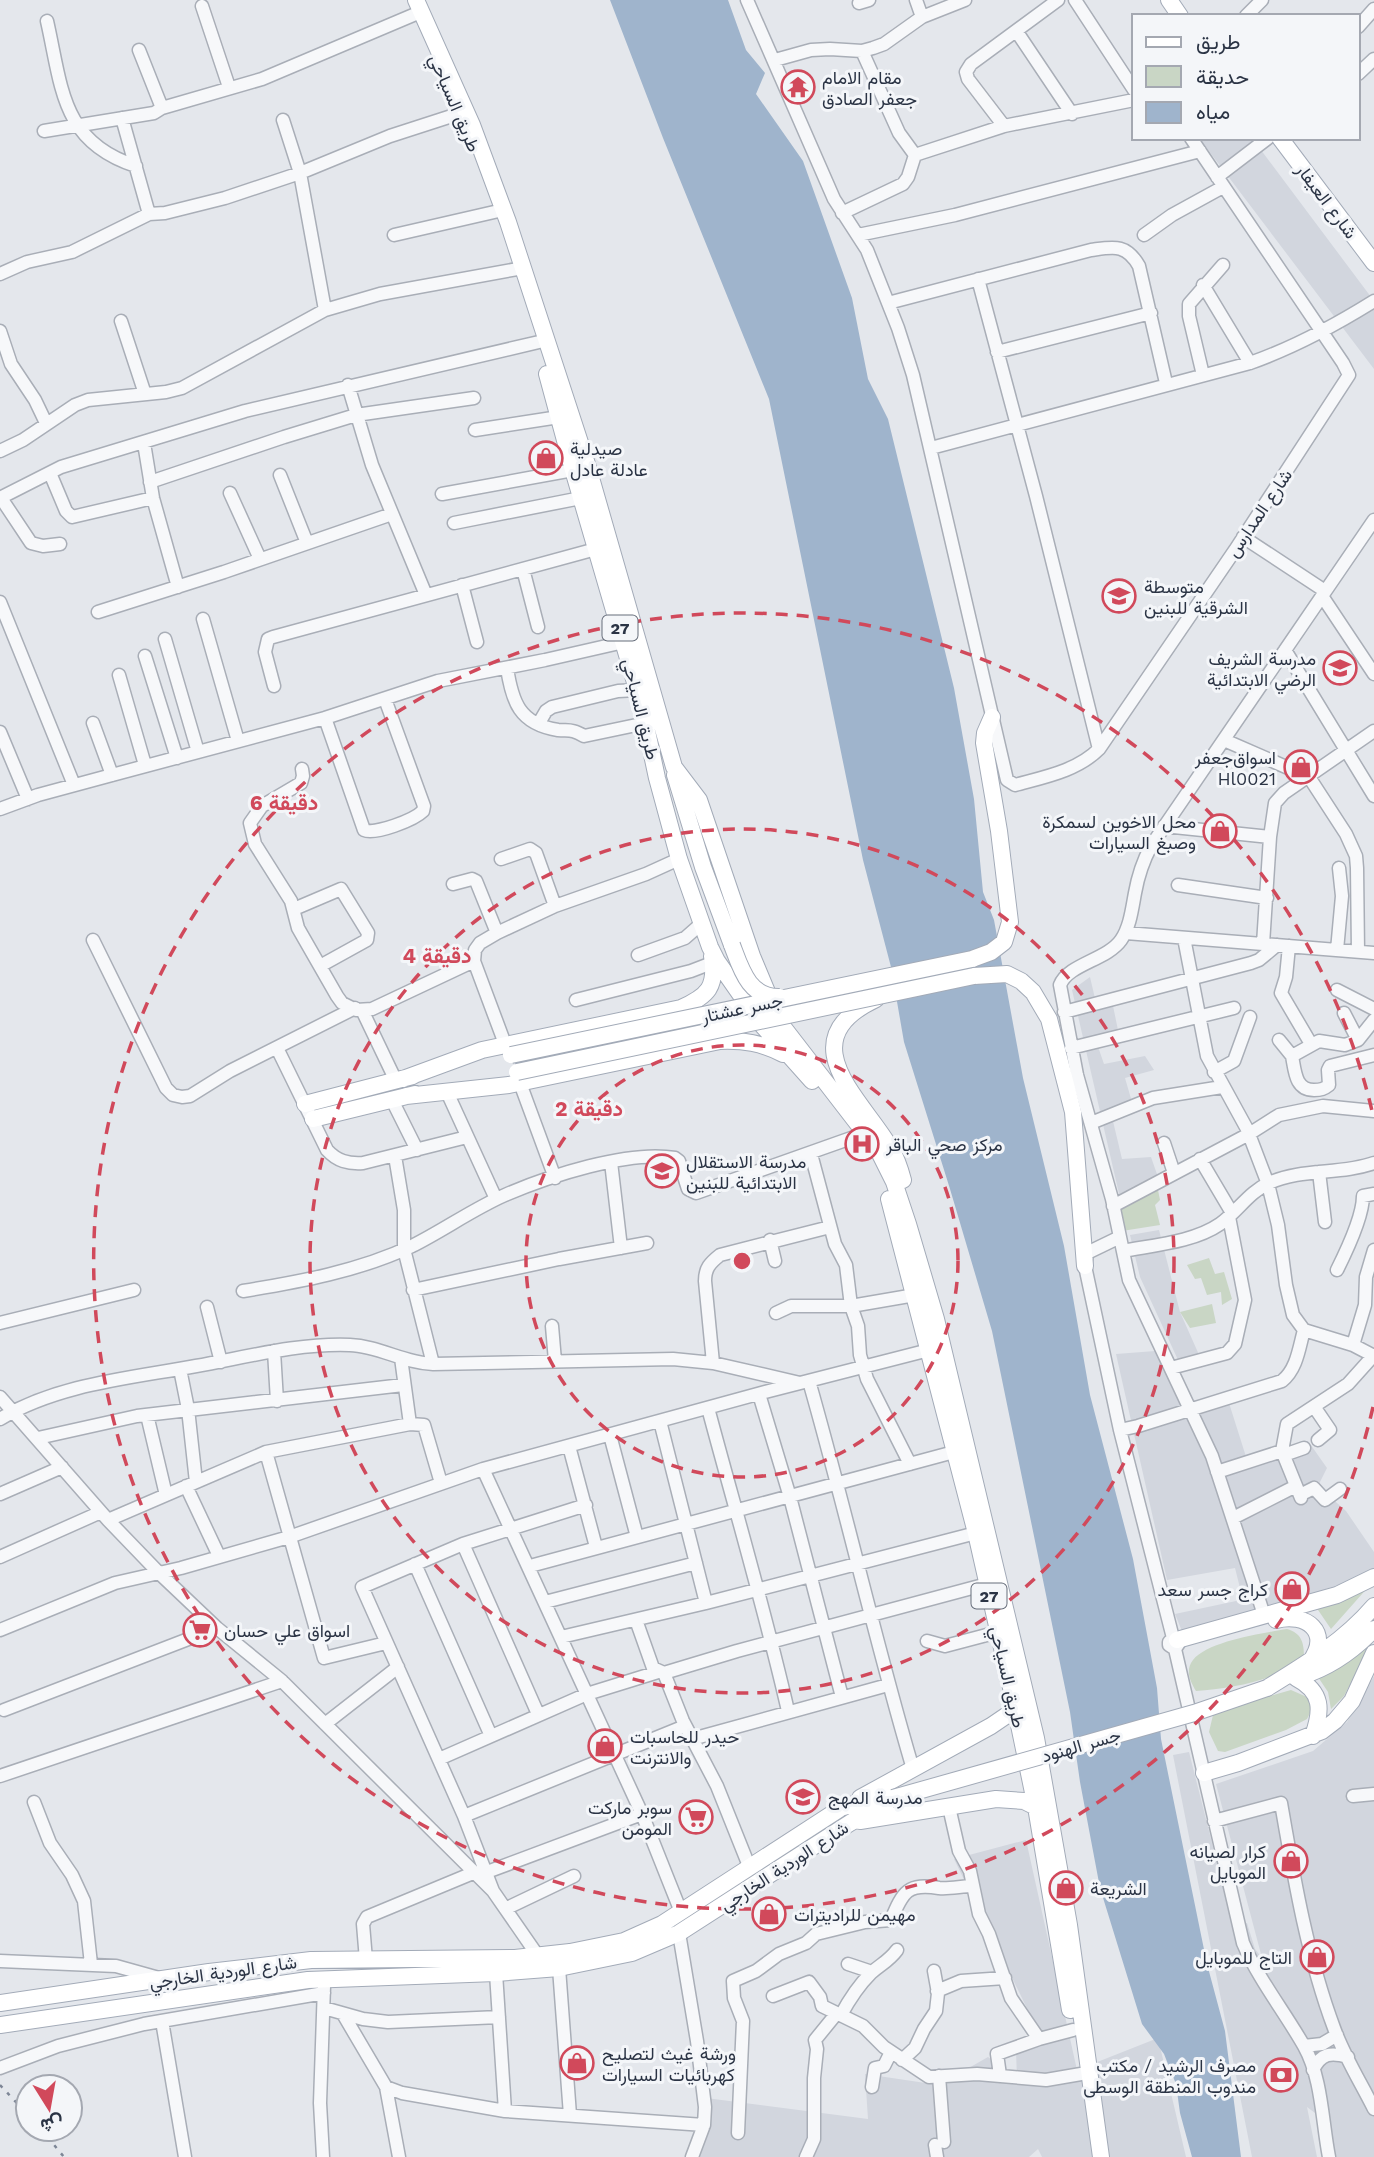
<svg xmlns="http://www.w3.org/2000/svg" width="1374" height="2157" viewBox="0 0 1374 2157" font-family="'Work Sans',Vazirmatn,sans-serif">
<style>
.built{fill:#d2d6de}
.green{fill:#c9d6c5}
.water{fill:#9fb4cc}
.lines{fill:none;stroke-linecap:round;stroke-linejoin:round}
.minor-casing{stroke:#a9aeb7;stroke-width:15}
.major-casing{stroke:#a3abb8;stroke-width:18}
.minor{stroke:#f7f8fa;stroke-width:12}
.major{stroke:#fff;stroke-width:16}
.rail{stroke:#7d8696;stroke-width:2.5;stroke-dasharray:3.5 7;stroke-linecap:butt}
.major-bridge-casing{stroke:#a3abb8;stroke-width:18;stroke-linecap:butt}
.major-bridge{stroke:#fff;stroke-width:16}
.ring{fill:none;stroke:#d1495b;stroke-width:3.5;stroke-dasharray:12 9}
.labels{text-anchor:middle;dominant-baseline:central;stroke-width:6;stroke-linejoin:round;paint-order:stroke}
.shield{fill:#f4f6f9;stroke:#676e7b;stroke-width:2}
.shield-label{font-size:16px;font-weight:bold;fill:#2b3445}
.poi-label{font-size:18px;fill:#2b3445;stroke:#f4f6f9;text-anchor:start}
.street-label{font-size:18px;fill:#2b3445;stroke:#f4f6f9}
.centre{fill:#d1495b;stroke:#f4f6f9;stroke-width:3.5}
.ring-label{font-size:21px;text-anchor:middle;font-weight:bold;fill:#d1495b;stroke:#f4f6f9;stroke-width:6;stroke-linejoin:round;paint-order:stroke}
</style>
<rect width="100%" height="100%" fill="#e4e7ec"/>
<!-- built -->
<path class="built" d="M1199 138H1252L1374 301V369Z
M1090 977 1097 1007 1112 1001 1119 1035 1095 1038 1104 1064 1145 1056 1154 1070 1125 1078 1134 1109 1112 1117 1122 1159 1151 1157 1159 1180 1120 1198 1072 990Z
M1159 1230 1180 1312 1200 1357 1178 1360 1140 1277 1130 1235Z
M1155 1351 1202 1412 1229 1403 1248 1463 1308 1441 1327 1468 1318 1486 1346 1511 1374 1552V1573L1184 1636 1175 1614 1236 1601 1241 1592 1235 1568 1167 1580 1116 1354Z
M1374 1676V2157H1336L1327 2122 1307 2107 1317 2157H1252L1173 1755 1189 1752 1233 1926 1247 1923 1255 1949 1262 1958 1216 1784 1313 1751 1347 1722Z
M1026 1840 1077 2070 1158 2038 1186 2157H1042L1038 2149 1029 2157H695L706 2098 868 2119 865 2074 939 2085 988 2057 1017 2079 1016 2051 1041 2037 954 1859Z"/>
<!-- green -->
<path class="green" d="M1158 1190 1160 1200 1155 1205 1160 1225 1122 1231 1117 1210Z
M1209 1258 1215 1274 1224 1272 1232 1299 1222 1305 1221 1292 1207 1295 1201 1278 1195 1279 1187 1265Z
M1212 1304 1216 1323 1190 1328 1180 1312Z
M1370 1585 1331 1629 1316 1607Z
M1287 1629C1301 1633 1304 1642 1304 1656 1278 1682 1231 1688 1196 1691 1190 1681 1185 1670 1193 1660 1208 1641 1264 1633 1287 1629Z
M1374 1638 1344 1696 1331 1709 1328 1692 1318 1677Z
M1291 1690 1307 1697 1312 1709 1307 1719 1286 1730 1225 1752 1218 1751 1209 1732 1213 1715 1232 1707Z"/>
<!-- water -->
<path class="water" d="M610 0H728L746 50 765 73 756 94 803 161 852 298 868 379 888 419 954 688 974 799 983 892 994 920 1023 1078 1064 1246 1090 1395 1133 1559 1157 1688 1161 1739 1207 1964 1225 2031 1241 2157H1192L1180 2113 1176 2084 1164 2054 1142 2024 1100 1888 1080 1782 1070 1712 992 1331 950 1189 904 1042 891 967 863 860 769 399 663 138Z"/>
<g class="lines">
<defs>
<path id="minor" d="M747 0 834 199 867 250 898 328 913 375 1007 780 1015 785C1044 777 1077 771 1099 749L1235 550 1349 375 1343 363 1191 138
M916 0 922 17
M1075 0 1134 90
M859 3 869 0
M202 6 229 87
M1246 16 1262 0
M47 21C62 87 61 142 136 166
M1358 27 1374 9
M1017 32 1072 114
M139 50 162 108
M862 51 899 133 915 155
M775 60 811 50 830 49 862 51 873 48 884 44 922 17 965 0
M1358 74 1374 59
M122 118 149 214
M283 120 300 173 325 310
M1004 126 968 79 966 72 971 64 1058 0
M44 131 154 113 162 108 262 79 418 13
M1217 177 1268 138
M842 213 903 184 908 177 915 155 921 153 1004 126 1134 100
M394 235 503 210
M858 235 955 215 1200 151
M1144 235 1172 215 1223 187
M0 274 27 262 72 252 149 214 165 213 225 198 300 173 390 136 458 114
M978 279 1036 496 1099 749
M1203 285 1250 363
M888 303 1091 250C1113 247 1126 243 1139 266L1166 383
M121 321 145 394
M0 331 11 364 35 400 46 423
M997 352 1151 313
M1203 375 1189 316V304L1223 265
M348 385 372 465 426 595
M475 430 559 417
M144 443 153 498 178 587
M931 448 1250 363C1295 347 1334 326 1374 301
M0 451 23 440 75 405 88 400 166 392 182 388 325 310 380 294 523 268
M50 473 66 511 72 517 153 498
M280 475 307 543
M150 482 284 437 356 415 474 398
M230 493 260 559
M442 494 573 470
M0 498 61 467 245 411 539 342
M1 498 31 543 43 546 60 544
M454 523 581 498
M1243 537 1325 591
M523 569 538 627
M462 585 477 642
M1322 596 1374 674
M0 602 74 785
M98 612 224 572 392 514
M203 619 238 741
M165 639 198 752
M1285 650 1374 796
M145 656 177 758
M507 668C512 701 519 724 558 730 570 731 572 729 584 736L646 723
M119 675 145 765
M274 686 265 652 268 639 273 637 596 549
M325 718 364 830C375 835 414 820 423 811L424 806 385 699
M93 723 112 775
M539 723 546 711 552 707 618 691 637 690
M0 732 28 799
M1224 740 1309 777 1346 834 1356 856 1357 868 1358 952
M302 769 303 776 301 783 262 806 250 823 255 844 291 901 298 928 337 996 342 1003 356 1010 372 1009 474 961
M0 809 38 795 112 775 325 718 438 681 545 660 624 642
M1164 826 1270 837
M501 859 530 849 536 853 555 906
M453 884 472 879 476 881 497 933
M1178 885 1267 898
M294 909 341 889 368 933 367 940 320 966
M1126 933 1374 953
M1184 938 1207 1056 1247 1129 1268 1184 1278 1225 1286 1285 1293 1315 1304 1330 1353 1345 1374 1356
M93 940 166 1088 173 1095 182 1097 190 1096 230 1071 355 1008
M1263 944 1270 837 1275 803 1284 793 1374 731
M1289 946 1286 977 1281 993 1311 1044
M1337 950 1342 896 1339 868
M638 955 685 938 702 923
M1337 990 1374 1009
M576 1000 691 971 717 961
M362 1010 396 1081
M1064 1012 1251 963 1259 960 1277 945
M1344 1013 1358 1040
M1374 1020 1358 1040 1345 1045 1319 1041 1292 1056C1295 1071 1295 1090 1314 1090 1321 1090 1324 1089 1329 1085L1328 1070 1330 1066 1374 1055
M1279 1040 1292 1056
M505 1044 474 961 475 950 480 943 497 933 555 906 646 874 679 859
M277 1048 327 1150C337 1161 348 1164 363 1163L467 1137
M1071 1048 1234 1008
M1214 1072 1234 1061 1250 1017
M520 1083 555 1178
M447 1092 496 1199
M392 1100 417 1150
M1091 1123 1153 1098 1222 1087
M1164 1143 1174 1173
M811 1154 835 1244 846 1265 851 1306 858 1326 860 1355 867 1379 910 1464
M395 1156 404 1210V1249L433 1364
M1200 1159 1232 1213
M611 1162 621 1248
M1319 1172 1325 1222
M1113 1206 1249 1134 1279 1115 1323 1106 1374 1111
M1120 1237 1087 1253 1085 1266 1120 1430 1173 1638
M770 1240 775 1261
M1123 1251C1154 1245 1194 1242 1220 1224 1238 1211 1249 1192 1269 1183 1302 1168 1340 1175 1374 1163
M1337 1270C1346 1252 1363 1216 1363 1196L1374 1194
M413 1290 559 1259 647 1243
M243 1291C299 1282 359 1271 412 1246 444 1230 473 1209 505 1195 549 1176 628 1150 675 1158L679 1161 688 1189 696 1193 857 1136
M207 1307 221 1362
M776 1313 791 1306H851L915 1295
M0 1323 134 1290
M552 1326 555 1361
M1353 1345 1365 1305 1366 1277 1374 1250
M274 1351 277 1401
M401 1358 410 1424
M713 1363 705 1281C705 1268 710 1263 720 1255L830 1227
M1171 1368 1227 1353 1235 1344 1245 1300 1229 1217
M180 1369 188 1409 196 1482
M809 1381C846 1510 875 1641 913 1769
M759 1394 790 1497 842 1697
M0 1397 108 1520 159 1573 217 1628 282 1681 493 1891 538 1956
M708 1408C735 1509 765 1610 788 1711
M1315 1408 1330 1430 1318 1440
M147 1415 166 1495
M0 1419C58 1384 131 1378 196 1366 247 1357 298 1343 350 1345 379 1346 404 1363 433 1364L673 1359 713 1363 800 1383
M660 1421 706 1603
M1120 1430 1138 1426 1282 1381C1297 1369 1299 1348 1304 1330
M610 1435 637 1537
M38 1438 137 1416 403 1385
M569 1446 596 1547
M266 1452 324 1658 386 1643
M1284 1455 1304 1448
M483 1469 642 1814 681 1912
M1217 1472 1282 1451
M186 1486 219 1556
M0 1494 62 1467
M1300 1495 1314 1488 1325 1500 1340 1489
M1301 1498 1282 1451 1287 1424 1348 1384 1374 1355
M1233 1518 1296 1486
M108 1520 266 1452 410 1424 424 1425 441 1483
M463 1544 538 1714
M0 1557 101 1512
M415 1564 491 1736
M530 1566 954 1452
M545 1602 696 1563
M1264 1615 1212 1456 1129 1280 1112 1199 1077 1075 1060 985C1068 964 1107 960 1121 940 1130 927 1132 909 1135 893 1138 876 1143 861 1151 846L1374 520
M636 1620 653 1668 664 1673 737 1651 987 1584
M0 1630 115 1583 181 1568 289 1537 483 1469 765 1392 929 1350
M561 1637 706 1603 976 1533
M927 1641 945 1646 998 1632
M1175 1649 1179 1643 1173 1638 1169 1642V1645L1175 1649 1243 1943C1259 1980 1284 2011 1304 2046 1322 2078 1322 2121 1329 2157
M664 1673 683 1721 717 1786 749 1866
M4 1710 217 1628
M325 1724 398 1667
M692 1739 888 1685
M439 1759 587 1694 658 1672
M0 1776 282 1681
M1353 1796 1374 1794
M34 1802 50 1843 72 1875 84 1901 91 1964
M949 1807 959 1851 970 1871 979 1914 989 1934 1011 1998 1039 2039
M464 1816 685 1726
M1214 1821 1281 1803C1294 1878 1307 1956 1334 2028 1344 2056 1361 2083 1374 2109
M487 1872 642 1814
M493 1891 464 1816 362 1587 463 1544 586 1505
M507 1908 574 1876
M679 1933 697 2041 705 2107 704 2125 692 2157
M366 1960 363 1924 367 1917 473 1873
M0 1961 116 1966 159 1978
M848 1964 872 1972
M559 1968 570 2115
M496 1973 505 2111
M937 1991 961 1981 1005 1978
M773 1996 809 1982 820 1997 822 2006 863 2026 884 2047 929 2077 977 2074 1046 2080 1081 2074
M324 2008 363 2019 388 2022 499 2017
M343 2014 386 2087 402 2093 505 2111 704 2125
M841 2015C849 2000 859 1985 871 1973 881 1964 889 1961 897 1950
M162 2021 185 2157
M1304 2046 1322 2044 1337 2035
M902 2060 915 2048 924 2029 936 2011 938 1993 934 1971
M0 2068 58 2046 144 2024 324 1993
M1313 2070C1321 2053 1331 2052 1348 2057
M1000 2075 997 2054 1039 2039 1073 2030
M939 2076 944 2142
M386 2087 399 2157
M872 2087 875 2068 884 2066 891 2052
M738 2133 743 2021 734 1998 733 1981 756 1971 779 1954 806 1943 816 1934 865 1922 891 1920C903 1891 908 1883 939 1888 950 1889 962 1886 973 1886
M935 2145 937 2157
M323 2157 320 2103 324 1986
M806 2157 814 2139V2078L817 2049 815 2040 837 2013"/>
<path id="major" d="M416 0 472 125 508 222 587 464 674 767 699 800 752 956 780 1023 878 1150 894 1182 908 1224 936 1319 1036 1738 1069 1925 1101 2157
M1169 0 1180 16
M1280 138 1374 263
M547 374 573 470 641 703 657 778 679 859 710 947 717 961 761 1024 812 1081
M675 775 703 867 732 945
M972 959 991 952 1004 942 1010 922 999 831 984 743 985 733 992 717
M974 976 1007 974 1021 981 1033 992 1049 1019 1073 1112 1085 1266
M876 999C787 1041 863 1100 891 1149 897 1159 900 1169 903 1180
M403 1079 482 1050 681 1008C708 996 717 987 712 956
M406 1096 509 1085 720 1041C743 1040 762 1043 783 1054
M305 1104 413 1076
M313 1119 415 1094
M889 1199 976 1533 1014 1701 1036 1807 1070 2010
M1276 1620C1306 1612 1332 1632 1310 1662
M1177 1640 1337 1595 1374 1577
M1302 1676C1330 1667 1354 1650 1374 1629
M1296 1678C1323 1692 1322 1710 1313 1736
M1267 1688C1306 1664 1344 1641 1374 1606
M1204 1773 1238 1763 1322 1731 1335 1721 1352 1701 1374 1653
M860 1798 991 1726 1016 1709
M860 1821 996 1799 1024 1801 1036 1807
M0 2003 209 1972 311 1960 515 1958 570 1952 624 1941 662 1924 841 1808 863 1801 887 1799
M0 2025 308 1980 496 1973 559 1968 632 1953 679 1933 850 1823 893 1798"/>
</defs>
<!-- minor casing -->
<use href="#minor" class="minor-casing"/>
<!-- major casing -->
<use href="#major" class="major-casing"/>
<!-- minor -->
<use href="#minor" class="minor"/>
<!-- major -->
<use href="#major" class="major"/>
<!-- rail -->
<path class="rail" d="M0 2085 28 2115
M41 2129 64 2157"/>
<defs>
<path id="major-bridge" d="M732 945C741 969 749 998 780 997
M511 1055 972 959
M517 1072 974 976
M893 1798 1194 1713 1267 1688"/>
</defs>
<!-- major-bridge casing -->
<use href="#major-bridge" class="major-bridge-casing"/>
<!-- major-bridge -->
<use href="#major-bridge" class="major-bridge"/>
</g>
<!-- distance rings -->
<g class="ring">
<circle cx="742" cy="1261" r="216"/>
<circle cx="742" cy="1261" r="432"/>
<path d="M1373 1407A648 648 0 1 1 1373 1115"/>
</g>
<!-- icons -->
<defs>
<symbol id="temple-ring" viewBox="-11 -11 22 22"><circle r="9.5" fill="#f4f6f9" stroke="#d1495b" stroke-width="1.5"/><path d="M0-6L5-2H3V0L6.5 2.5H4V6H1.5V3h-3V6H-4V2.5H-6.5L-3 0V-2H-5Z" fill="#d1495b"/></symbol>
<symbol id="shop-ring" viewBox="-11 -11 22 22"><circle r="9.5" fill="#f4f6f9" stroke="#d1495b" stroke-width="1.5"/><path d="M-5-2.5h2.3a2.7 3.5 0 0 1 5.4 0H5L5.5 6h-11ZM-1.5-2.5h3a1.5 2.3 0 0 0-3 0Z" fill="#d1495b"/></symbol>
<symbol id="school-ring" viewBox="-11 -11 22 22"><circle r="9.5" fill="#f4f6f9" stroke="#d1495b" stroke-width="1.5"/><path d="M0-5L7-2L0 1L-7-2ZM-4 1L0 2.5L4 1V4Q0 6-4 4Z" fill="#d1495b"/></symbol>
<symbol id="hospital-ring" viewBox="-11 -11 22 22"><circle r="9.5" fill="#f4f6f9" stroke="#d1495b" stroke-width="1.5"/><path d="M-5-5h3v3.5h4V-5h3V5h-3V1.5h-4V5h-3Z" fill="#d1495b"/></symbol>
<symbol id="supermarket-ring" viewBox="-11 -11 22 22"><circle r="9.5" fill="#f4f6f9" stroke="#d1495b" stroke-width="1.5"/><path d="M-6-5.5h2.5l.6 2H6L4.5 2H-2.5L-4.4-4H-6ZM-1.5 3.2a1.3 1.3 0 1 0 .1 0ZM3 3.2a1.3 1.3 0 1 0 .1 0Z" fill="#d1495b"/></symbol>
<symbol id="bank-ring" viewBox="-11 -11 22 22"><circle r="9.5" fill="#f4f6f9" stroke="#d1495b" stroke-width="1.5"/><path d="M-6-4H6V4H-6ZM0-2.3a2.3 2.3 0 1 0 0 4.6a2.3 2.3 0 1 0 0-4.6Z" fill="#d1495b"/></symbol>
</defs>
<g fill-rule="evenodd">
<use href="#temple-ring" x="779" y="68" width="38" height="38"/>
<use href="#shop-ring" x="527" y="439" width="38" height="38"/>
<use href="#school-ring" x="1100" y="577" width="38" height="38"/>
<use href="#school-ring" x="1321" y="649" width="38" height="38"/>
<use href="#shop-ring" x="1282" y="748" width="38" height="38"/>
<use href="#shop-ring" x="1201" y="812" width="38" height="38"/>
<use href="#hospital-ring" x="843" y="1125" width="38" height="38"/>
<use href="#school-ring" x="643" y="1152" width="38" height="38"/>
<use href="#shop-ring" x="1273" y="1570" width="38" height="38"/>
<use href="#supermarket-ring" x="181" y="1611" width="38" height="38"/>
<use href="#shop-ring" x="586" y="1727" width="38" height="38"/>
<use href="#school-ring" x="784" y="1778" width="38" height="38"/>
<use href="#supermarket-ring" x="677" y="1798" width="38" height="38"/>
<use href="#shop-ring" x="1272" y="1842" width="38" height="38"/>
<use href="#shop-ring" x="1047" y="1869" width="38" height="38"/>
<use href="#shop-ring" x="750" y="1895" width="38" height="38"/>
<use href="#shop-ring" x="1298" y="1938" width="38" height="38"/>
<use href="#shop-ring" x="558" y="2044" width="38" height="38"/>
<use href="#bank-ring" x="1262" y="2056" width="38" height="38"/>
</g>
<g class="labels">
<!-- shield labels -->
<g class="shield">
<rect x="602.5" y="615.5" width="35" height="25" rx="5"/>
<rect x="971.5" y="1583.5" width="35" height="25" rx="5"/>
</g>
<g class="shield-label">
<text x="620" y="628">27</text>
<text x="989" y="1596">27</text>
</g>
<!-- poi labels -->
<g class="poi-label">
<text x="822" y="77">مقام الامام<tspan x="822" dy="21">جعفر الصادق</tspan></text>
<text x="570" y="448">صيدلية<tspan x="570" dy="21">عادلة عادل</tspan></text>
<text x="1144" y="586">متوسطة<tspan x="1144" dy="21">الشرقية للبنين</tspan></text>
<text x="1316" y="658" text-anchor="end">مدرسة الشريف<tspan x="1316" dy="21">الرضي الابتدائية</tspan></text>
<text x="1276" y="757" text-anchor="end">اسواق‌جعفر<tspan x="1276" dy="21">Hl0021</tspan></text>
<text x="1196" y="821" text-anchor="end">محل الاخوين لسمكرة<tspan x="1196" dy="21">وصبغ السيارات</tspan></text>
<text x="886" y="1144">مركز صحي الباقر</text>
<text x="686" y="1161">مدرسة الاستقلال<tspan x="686" dy="21">الابتدائية للبنين</tspan></text>
<text x="1268" y="1589" text-anchor="end">كراج جسر سعد</text>
<text x="224" y="1630">اسواق علي حسان</text>
<text x="630" y="1736">حيدر للحاسبات<tspan x="630" dy="21">والانترنت</tspan></text>
<text x="828" y="1797">مدرسة المهج</text>
<text x="672" y="1807" text-anchor="end">سوبر ماركت<tspan x="672" dy="21">المومن</tspan></text>
<text x="1266" y="1851" text-anchor="end">كرار لصيانه<tspan x="1266" dy="21">الموبايل</tspan></text>
<text x="1090" y="1888">الشريعة</text>
<text x="794" y="1914">مهيمن للراديترات</text>
<text x="1292" y="1957" text-anchor="end">التاج للموبايل</text>
<text x="602" y="2053">ورشة غيث لتصليح<tspan x="602" dy="21">كهربائيات السيارات</tspan></text>
<text x="1256" y="2065" text-anchor="end">مصرف الرشيد / مكتب<tspan x="1256" dy="21">مندوب المنطقة الوسطى</tspan></text>
</g>
<!-- street labels -->
<g class="street-label">
<text transform="translate(455 103) rotate(67)">طريق السياحي</text>
<text transform="translate(1327 201) rotate(53)">شارع العيفار</text>
<text transform="translate(1259 513) rotate(-56)">شارع المدارس</text>
<text transform="translate(641 709) rotate(76)">طريق السياحي</text>
<text transform="translate(742 1008) rotate(-12)">جسر عشتار</text>
<text transform="translate(1008 1677) rotate(77)">طريق السياحي</text>
<text transform="translate(1081 1745) rotate(-16)">جسر الهنود</text>
<text transform="translate(784 1866) rotate(-33)">شارع الوردية الخارجي</text>
<text transform="translate(223 1972) rotate(-8)">شارع الوردية الخارجي</text>
</g>
</g>
<circle cx="742" cy="1261" r="10" class="centre"/>
<g class="ring-label">
<text x="284" y="810">6 دقيقة</text>
<text x="437" y="963">4 دقيقة</text>
<text x="589" y="1116">2 دقيقة</text>
</g>
<!-- legend -->
<rect x="1132" y="14" width="228" height="126" fill="#f4f6f9" stroke="#a4a8b1" stroke-width="2"/>
<rect x="1146" y="37" width="35" height="10" fill="#ffffff" stroke="#a4a8b1" stroke-width="2"/>
<text x="1196" y="49" font-size="21" fill="#2b3445">طريق</text>
<rect x="1146" y="66" width="35" height="21" fill="#c9d6c5" stroke="#a4a8b1" stroke-width="2"/>
<text x="1196" y="84" font-size="21" fill="#2b3445">حديقة</text>
<rect x="1146" y="102" width="35" height="21" fill="#9fb4cc" stroke="#a4a8b1" stroke-width="2"/>
<text x="1196" y="119" font-size="21" fill="#2b3445">مياه</text>
<!-- north arrow -->
<g transform="translate(49 2108) rotate(169)"><circle r="33" fill="#f4f6f9" stroke="#a4a8b1" stroke-width="2"/>
<path d="M0-5L12 26L0 18L-12 26Z" fill="#d1495b"/>
<text y="-10" font-size="19" font-weight="bold" text-anchor="middle" fill="#2b3445">ش</text>
</g>
</svg>
